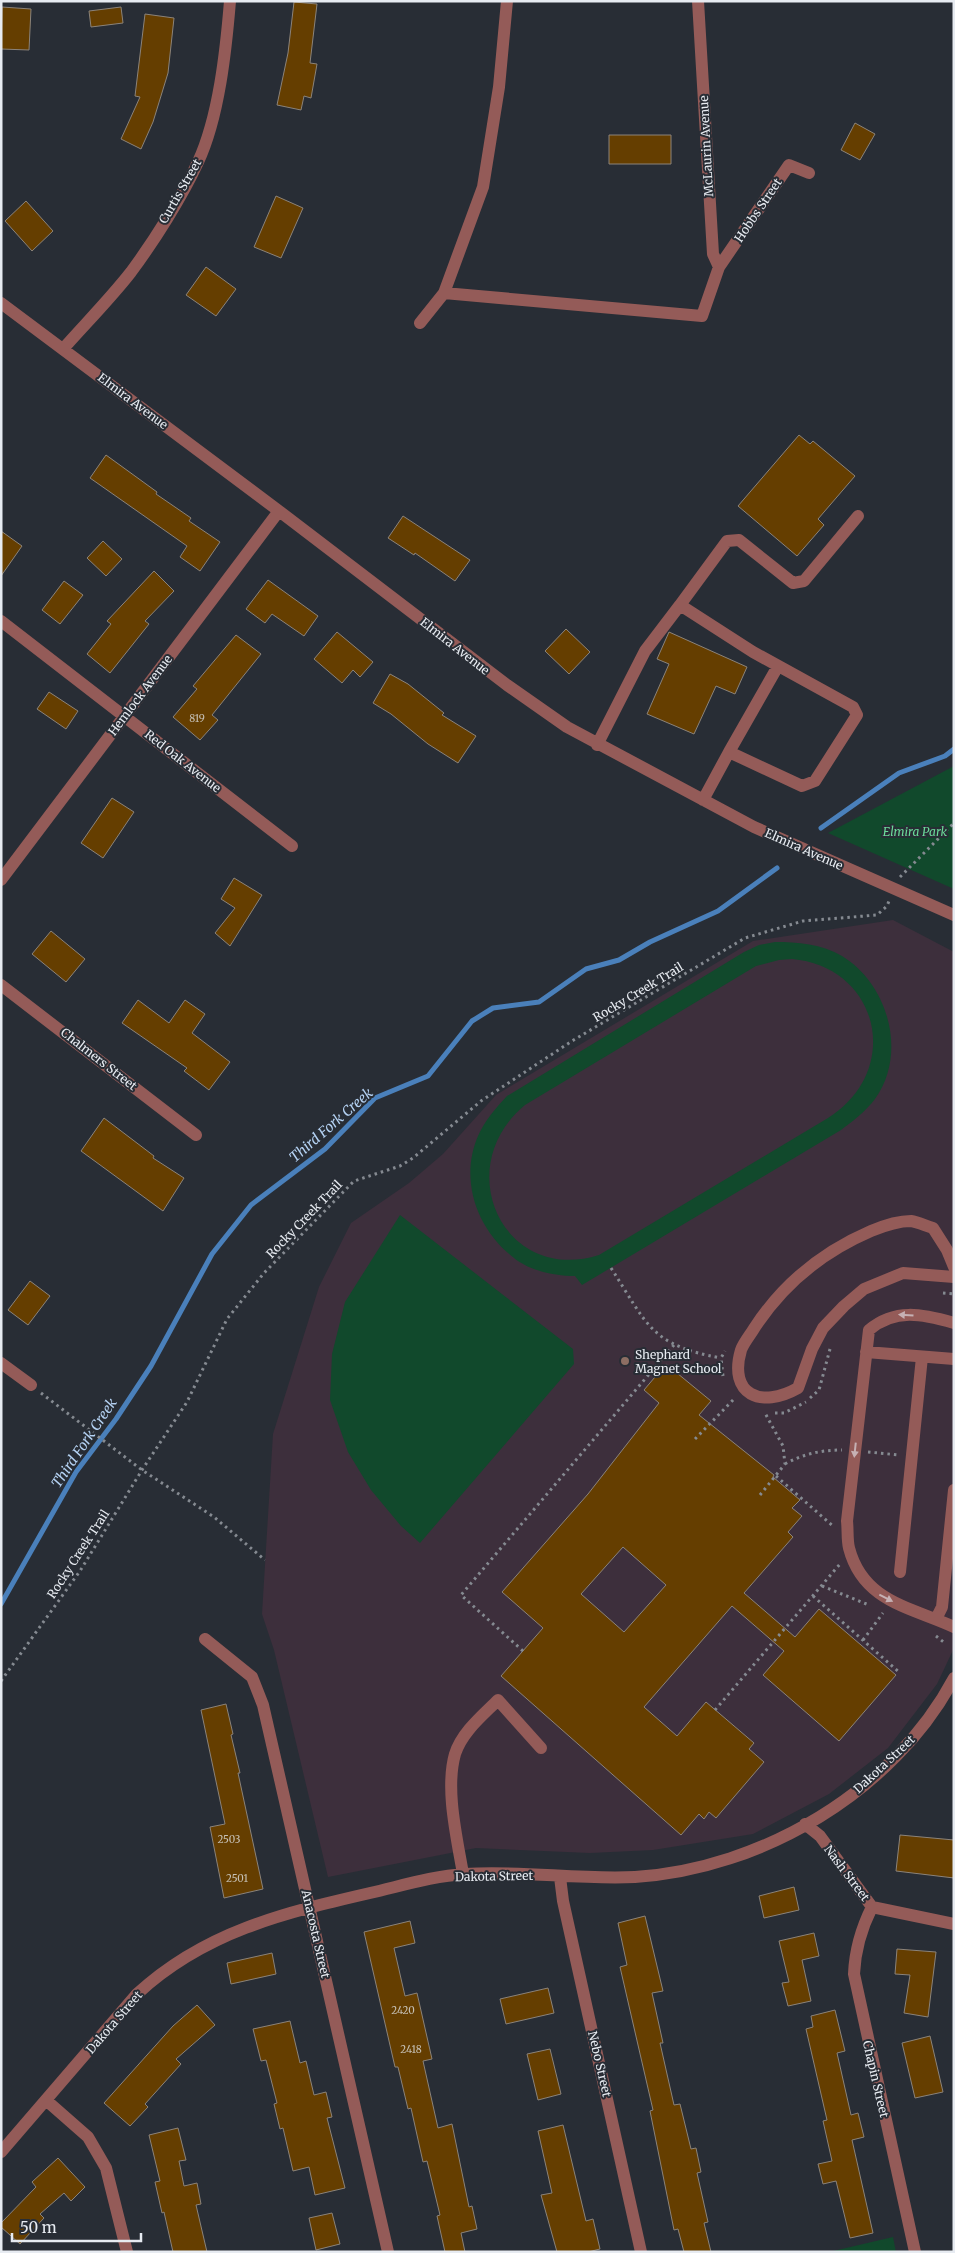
<svg xmlns="http://www.w3.org/2000/svg" width="955" height="2253" viewBox="0 0 955 2253" font-family="Merriweather,serif">
<style>
.education{fill:#3d2f3c}
.green{fill:#11492c;fill-rule:evenodd}
.lines{fill:none;stroke-linecap:round;stroke-linejoin:round}
.stream{stroke:#4a80bb;stroke-width:5}
.building{fill:#653e00;stroke:#8b837a;fill-rule:evenodd}
.path{stroke:#858a91;stroke-width:3;stroke-dasharray:2.5 4;stroke-linecap:butt}
.minor{stroke:#945b58;stroke-width:12}
.oneway{fill:#c6b1b4}
.education-dot{fill:#8d6e63;stroke:#282d35;stroke-width:2}
.labels{text-anchor:middle;dominant-baseline:central;stroke-width:4;stroke-linejoin:round;paint-order:stroke}
.number-label{font-size:10px;fill:#c6c0b5}
.street-label{font-size:12px;fill:#e7ebf1;stroke:#282d35}
.park-label{font-size:12px;font-style:italic;fill:#6bdb9a;stroke:#282d35}
.poi-label{font-size:12px;fill:#e7ebf1;stroke:#282d35;text-anchor:start}
.water-label{font-size:14px;font-style:italic;fill:#b4d1f2;stroke:#282d35}
</style>
<rect width="100%" height="100%" fill="#282d35"/>
<!-- education -->
<path class="education" d="M893 920 954 952V1648L937 1684 888 1748 829 1794 753 1834 653 1850 590 1853 476 1848 328 1877 274 1650 262 1614 273 1434 319 1287 351 1223 409 1183 443 1154 496 1095 753 941Z"/>
<!-- green -->
<path class="green" d="M954 766V889L828 833Z
M775 942C797 942 822 944 842 956 888 984 908 1053 875 1099 865 1112 853 1121 841 1130L582 1285 575 1276C555 1276 530 1271 514 1258 477 1230 459 1180 478 1136 485 1120 496 1108 507 1096L744 952 759 945ZM792 959C880 967 903 1071 828 1118L599 1255C504 1285 449 1168 525 1105L756 966 779 960Z
M400 1215 573 1349 574 1364 420 1543 401 1526 371 1490 348 1452 330 1400 332 1354 345 1302Z
M893 2237 896 2252H829Z"/>
<g class="lines">
<!-- stream -->
<path class="stream" d="M821 828 899 773 945 756 954 749
M1 1604 76 1472 116 1419 151 1366 212 1254 251 1205 325 1149 375 1098 428 1076 472 1021 493 1008 539 1002 586 969 619 960 650 942 718 911 777 868"/>
</g>
<!-- building -->
<path class="building" d="M294 2 317 4 310 63 317 64 311 98 304 96 301 110 277 105 288 53Z
M2 7 31 9 29 50 1 49Z
M121 7 123 23 91 27 89 11Z
M145 14 174 18 168 73 153 122 141 149 121 139 140 97 135 96Z
M855 123 875 134 860 160 841 150Z
M609 135H671V164H609Z
M276 196 303 208 281 258 254 247Z
M26 201 53 231 32 251 5 221Z
M206 267 236 289 216 316 186 295Z
M799 435 810 444 813 441 855 476 818 519 824 525 797 556 738 506Z
M106 455 157 492 156 494 191 518 189 521 220 542 200 571 180 557 187 546 90 478Z
M403 516 470 560 455 581 415 553 414 555 388 538Z
M1 531 22 546 1 576Z
M103 541 122 559 106 576 87 558Z
M154 571 174 591 145 621 149 624 110 673 87 654 111 624 107 621Z
M268 580 318 616 304 636 272 614 265 623 246 609Z
M64 581 83 595 60 624 42 610Z
M566 629 590 652 569 674 545 651Z
M337 632 373 662 360 677 353 670 342 683 314 659Z
M669 632 747 667 735 694 716 686 694 734 647 714 669 664 657 659Z
M236 635 261 654 212 715 218 720 200 740 173 717 197 689 193 686Z
M390 674 408 684 444 713 442 715 476 736 458 763 428 744 391 714 373 703Z
M49 692 78 711 66 729 37 709Z
M112 798 134 812 103 858 81 843Z
M234 878 262 895 230 946 215 933 235 908 221 899Z
M51 931 85 959 66 982 32 954Z
M138 1000 169 1023 185 1000 205 1014 192 1033 230 1062 209 1090 184 1071 187 1068 122 1023Z
M104 1118 154 1156 153 1158 184 1178 163 1211 81 1151Z
M30 1281 50 1296 28 1325 8 1310Z
M666 1364 711 1401 699 1415 774 1475 773 1477 800 1500 792 1508 802 1516 788 1532 793 1537 744 1593 795 1637 819 1609 896 1675 839 1741 763 1675 784 1651 732 1606 644 1707 677 1736 706 1702 754 1743 749 1749 764 1762 716 1818 709 1812 704 1819 699 1814 681 1835 501 1676 543 1628 502 1592 588 1494 659 1403 644 1390ZM623 1547 666 1585 624 1632 581 1594Z
M226 1704 233 1734 231 1735 240 1773H238L263 1889 224 1898 210 1827 225 1824 201 1710Z
M900 1835 954 1840V1878L896 1871Z
M794 1887 799 1910 764 1918 759 1896Z
M645 1916 663 1991 652 1993 663 2043H660L674 2105 680 2104 691 2149 696 2148 701 2172 697 2173 708 2222 704 2223 711 2252H684L678 2229 674 2230 650 2111 653 2110 620 1967 627 1965 618 1923Z
M410 1921 415 1943 394 1948 405 1996 417 1993 432 2059 423 2061 438 2128 452 2124 469 2207 472 2206 477 2229 461 2233 465 2252H445L437 2216 440 2215 427 2161 423 2162 411 2108 408 2109 398 2067H395L364 1932Z
M814 1933 819 1956 802 1960 811 2001 788 2006 782 1983 789 1982 779 1941Z
M897 1949 936 1952 928 2017 904 2013 910 1975 895 1974Z
M272 1953 276 1974 231 1984 227 1963Z
M548 1988 554 2013 506 2024 500 1999Z
M197 2005 215 2025 176 2059 181 2064 145 2104 148 2107 130 2126 104 2103 173 2026Z
M835 2010 845 2051 837 2053 851 2115 858 2113 864 2137 852 2140 873 2233 850 2238 836 2181 823 2184 818 2164 832 2161 823 2121 827 2120 806 2029 813 2027 811 2016Z
M290 2021 300 2063 306 2061 314 2095 326 2092 332 2117 327 2118 345 2188 315 2195 309 2167 293 2171 283 2128 280 2129 274 2104 277 2103 266 2060 261 2061 253 2029Z
M930 2036 943 2092 915 2098 902 2043Z
M550 2049 561 2094 538 2100 527 2054Z
M563 2125 586 2221 593 2219 600 2249 588 2252H557L541 2195 552 2193 538 2131Z
M178 2128 186 2160 179 2161 184 2186 197 2183 201 2204 196 2205 207 2252H173L164 2212 162 2213 155 2182 160 2181 149 2135Z
M58 2158 85 2187 71 2201 64 2193 40 2214 44 2218 20 2244 1 2227V2223L36 2187 32 2182Z
M332 2213 340 2244 316 2250 309 2218Z"/>
<g class="lines">
<!-- path -->
<path class="path" d="M900 877 954 823
M611 1268C648 1325 650 1345 721 1358
M943 1293 954 1294
M723 1376 721 1358 725 1351
M41 1393 142 1470 214 1517 265 1560
M810 1398 819 1390 830 1349
M775 1413H784L806 1402
M695 1439 735 1398
M868 1452 899 1455
M785 1464C803 1454 821 1450 842 1450
M776 1476 834 1527
M760 1495 785 1464 783 1446 765 1413
M822 1586 869 1605
M813 1596 900 1673
M936 1636 946 1644
M863 1640 883 1613
M523 1651 461 1595 674 1345
M1 1681 80 1571 142 1470 187 1402 227 1319 264 1273 354 1181 400 1166 413 1158 481 1101 572 1041 745 938 803 921 877 915 887 906 889 901
M715 1710 840 1564"/>
<!-- minor -->
<path class="minor" d="M698 1 713 254 719 267 789 165 809 173
M444 293 702 316 719 267
M1 303 279 511 507 685 567 727 754 827 954 915
M420 323 444 293 483 187 499 87 507 1
M63 349C85 324 110 299 131 272 154 241 182 197 198 162 219 117 226 50 230 1
M680 605 727 541 739 540 793 583 804 581 858 516
M1 621 292 846
M597 745 645 651 680 605 753 652 853 707 857 715 815 781 802 786 729 752 778 666
M703 800 729 752
M1 880 279 511
M1 985 196 1135
M954 1267 947 1250 933 1228C926 1226 918 1222 911 1221 898 1221 883 1226 871 1231 822 1252 784 1283 755 1327 751 1334 744 1342 741 1350 728 1395 761 1409 798 1388L812 1349 823 1328 844 1306 864 1289 903 1273 954 1277
M954 1323C922 1314 895 1308 869 1330L847 1521C848 1530 847 1540 849 1548 863 1602 911 1607 954 1627
M866 1352 954 1359
M1 1363 31 1385
M900 1572 922 1357
M936 1619 942 1607 954 1490
M205 1639 252 1677 263 1705 388 2252
M805 1824 820 1836 872 1907 954 1924
M463 1874C457 1838 445 1789 455 1754 462 1732 482 1716 498 1700L541 1748
M560 1877 563 1901 641 2252
M872 1907C861 1929 855 1950 854 1974L915 2252
M47 2101 88 2137 106 2168 127 2252
M1 2152 137 1994C204 1932 283 1913 370 1893 401 1886 433 1876 465 1874 522 1870 578 1880 635 1877 762 1869 894 1791 954 1678"/>
</g>
<!-- one-way arrows -->
<defs><path id="oneway-solid" d="M-6-.8H1V-3.2L6.5 0L1 3.2V.8H-6Z" transform="scale(1.25)"/></defs>
<g class="oneway">
<use href="#oneway-solid" transform="translate(906 1315) rotate(-176)"/>
<use href="#oneway-solid" transform="translate(855 1450) rotate(96)"/>
<use href="#oneway-solid" transform="translate(886 1598) rotate(27)"/>
</g>
<!-- markers -->
<circle class="education-dot" cx="625" cy="1361" r="5"/>
<g class="labels">
<!-- number labels -->
<g class="number-label">
<text x="197" y="718">819</text>
<text x="229" y="1839">2503</text>
<text x="237" y="1878">2501</text>
<text x="403" y="2010">2420</text>
<text x="411" y="2049">2418</text>
</g>
<!-- street labels -->
<g class="street-label">
<text transform="translate(706 146) rotate(-93)">McLaurin Avenue</text>
<text transform="translate(180 191) rotate(-60)">Curtis Street</text>
<text transform="translate(758 210) rotate(-56)">Hobbs Street</text>
<text transform="translate(133 401) rotate(37)">Elmira Avenue</text>
<text transform="translate(455 646) rotate(38)">Elmira Avenue</text>
<text transform="translate(140 695) rotate(-53)">Hemlock Avenue</text>
<text transform="translate(183 761) rotate(38)">Red Oak Avenue</text>
<text transform="translate(804 849) rotate(24)">Elmira Avenue</text>
<text transform="translate(638 992) rotate(-31)">Rocky Creek Trail</text>
<text transform="translate(99 1059) rotate(38)">Chalmers Street</text>
<text transform="translate(304 1219) rotate(-46)">Rocky Creek Trail</text>
<text transform="translate(78 1554) rotate(-57)">Rocky Creek Trail</text>
<text transform="translate(884 1764) rotate(-43)">Dakota Street</text>
<text transform="translate(847 1873) rotate(53)">Nash Street</text>
<text transform="translate(494 1876) rotate(-1)">Dakota Street</text>
<text transform="translate(316 1934) rotate(77)">Anacosta Street</text>
<text transform="translate(114 2022) rotate(-49)">Dakota Street</text>
<text transform="translate(600 2064) rotate(77)">Nebo Street</text>
<text transform="translate(876 2079) rotate(77)">Chapin Street</text>
</g>
<!-- park labels -->
<g class="park-label">
<text x="915" y="831">Elmira Park</text>
</g>
<!-- poi labels -->
<g class="poi-label">
<text x="635" y="1354">Shephard<tspan x="635" dy="14">Magnet School</tspan></text>
</g>
<!-- water labels -->
<g class="water-label">
<text transform="translate(331 1125) rotate(-41)">Third Fork Creek</text>
<text transform="translate(84 1443) rotate(-56)">Third Fork Creek</text>
</g>
</g>
<!-- border -->
<rect width="955" height="2253" fill="none" stroke="#e7ebf1" stroke-width="5"/>
<!-- scale -->
<path d="M12 2233v8h129v-8" fill="none" stroke="#e7ebf1" stroke-width="2.5"/>
<text x="20" y="2233" font-size="15" fill="#e7ebf1" stroke="#282d35" stroke-width="4" paint-order="stroke">50 m</text>
</svg>
